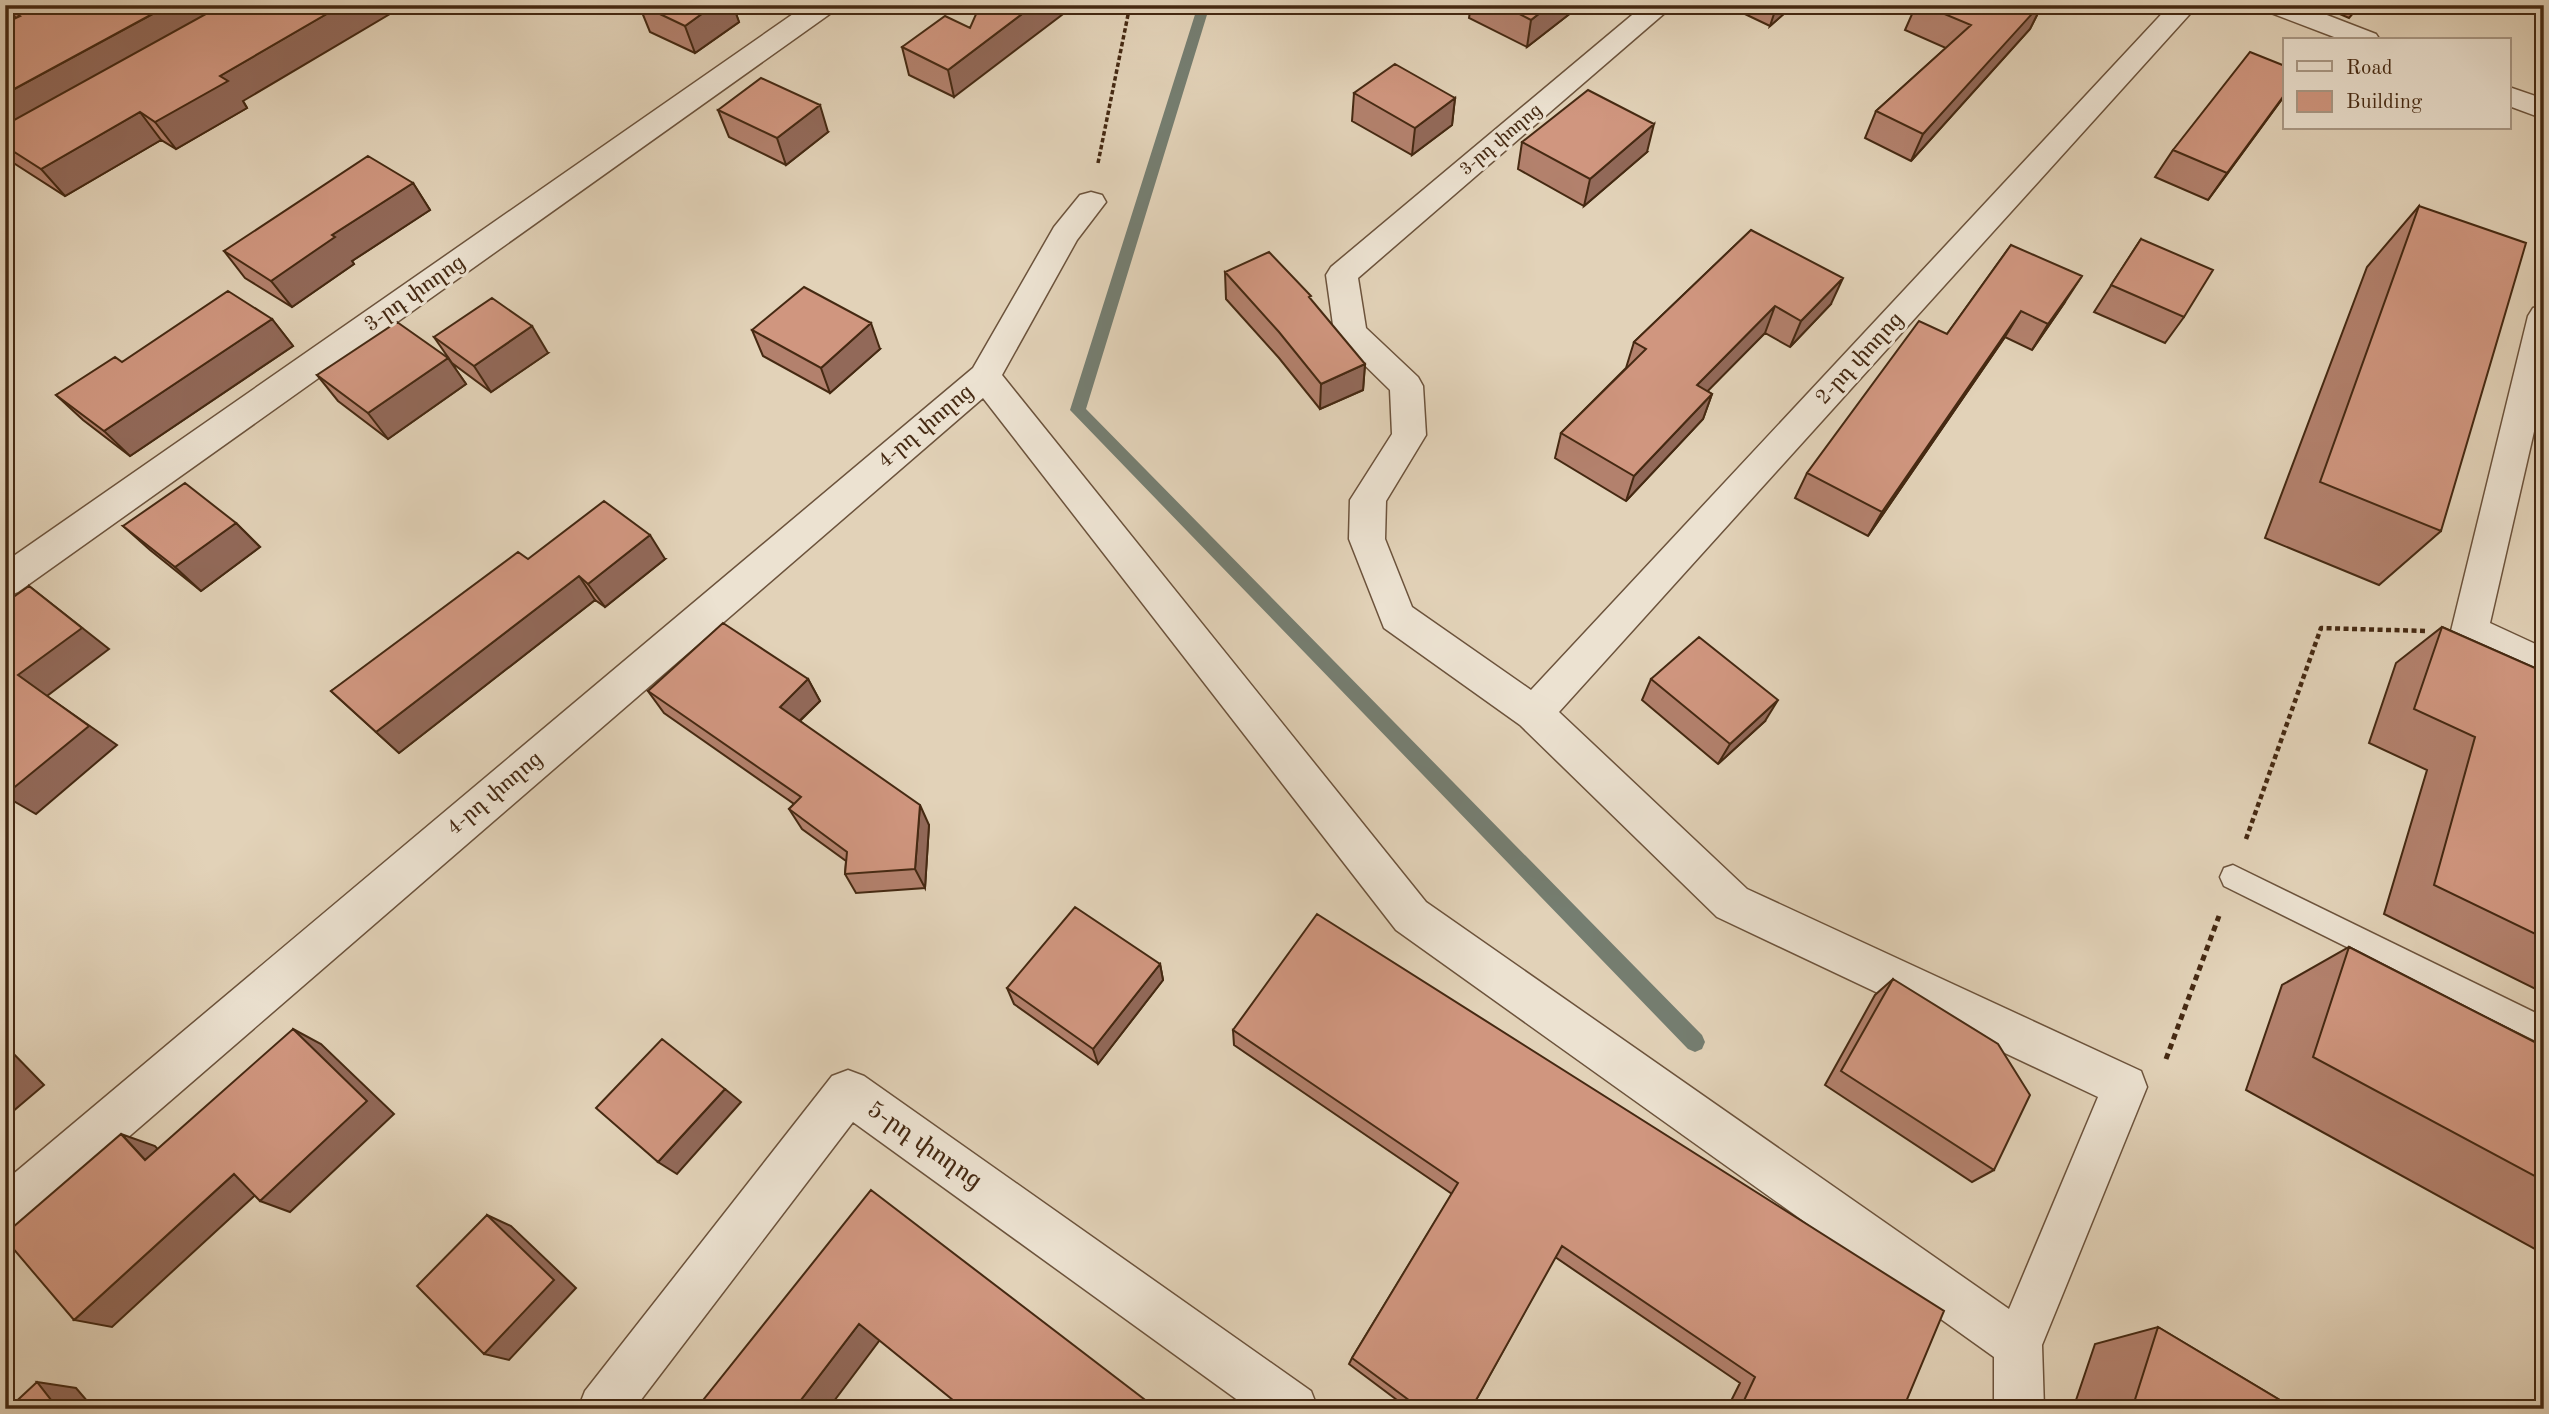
<svg xmlns="http://www.w3.org/2000/svg" width="2549" height="1414" viewBox="0 0 2549 1414" font-family="'Old Standard TT','Noto Serif Armenian',serif">
<style>
.lines{fill:none;stroke-linecap:round;stroke-linejoin:round}
.stream{fill:#757e71;fill-rule:evenodd}
.service-casing{stroke:#6c533c;stroke-width:3}
.minor-casing{stroke:#6c533c;stroke-width:3}
.path-far2{stroke:#452912;stroke-width:3.5;stroke-dasharray:4.5 2.5;stroke-linecap:butt}
.path-far1{stroke:#452912;stroke-width:4.5;stroke-dasharray:5 3.5;stroke-linecap:butt}
.path{stroke:#452912;stroke-width:5;stroke-dasharray:6 4.5;stroke-linecap:butt}
.service{fill:#ece2d1;fill-rule:evenodd}
.minor{fill:#ece2d1;fill-rule:evenodd}
.wall{fill:#b3816d;stroke:#452912;stroke-width:2}
.shaded-wall{fill:#926959;stroke:#452912;stroke-width:2}
.building{fill:#d0967f;stroke:#452912;stroke-width:2}
.labels{text-anchor:middle;dominant-baseline:central;stroke-width:6;stroke-linejoin:round;paint-order:stroke}
.far-street-label{font-size:18px;fill:#452912;stroke:#ece2d1}
.street-label{font-size:21px;fill:#452912;stroke:#ece2d1}
.near-street-label{font-size:24px;fill:#452912;stroke:#ece2d1}
</style>
<rect width="100%" height="100%" fill="#e2d2b8"/>
<filter id="stains"><feTurbulence type="fractalNoise" baseFrequency=".00286" numOctaves="4"/><feColorMatrix values="0 0 0 0 .2 0 0 0 0 .09 0 0 0 0 .02 0 0 0 .5 -.17"/></filter>
<radialGradient id="worn" r=".72"><stop offset=".6" stop-color="#630" stop-opacity="0"/><stop offset="1" stop-color="#630" stop-opacity=".3"/></radialGradient>
<g class="lines">
<!-- stream -->
<path class="stream" d="M1198 5H1210L1086 409 1702 1035 1705 1042 1702 1049 1695 1052 1688 1049 1070 410Z"/>
<defs>
<path id="service" d="M2233 865 2544 1017V1045L2224 886 2220 877 2224 868Z"/>
<path id="minor" d="M806 5H837L834 11 18 592 5 597V562Z
M1644 5H1674L1358 278 1366 328 1418 377 1423 386 1426 435 1386 501 1385 539 1412 607 1531 690 2170 5H2198L1559 712 1747 889 2141 1071 2147 1087 2042 1345 2044 1409H1994V1357L1396 930 983 398 22 1229 5 1235V1181L973 368 1054 227 1080 195 1091 192 1102 195 1106 202 1077 240 1002 375 1426 902 2009 1309 2098 1097 1717 917 1520 725 1384 628 1349 539 1350 500 1392 434 1390 390 1339 340 1334 332 1326 275 1331 267Z
M2263 5H2301L2376 34 2380 40H2342L2266 11Z
M2509 87 2544 99V119L2509 106Z
M2544 305V388L2490 623 2544 648V681L2457 642 2451 631 2528 316 2533 308Z
M848 1070 864 1076 1311 1391 1318 1409H1250L853 1122 634 1409H578L585 1391 832 1076Z"/>
</defs>
<!-- service casing -->
<use href="#service" class="service-casing"/>
<!-- minor casing -->
<use href="#minor" class="minor-casing"/>
<!-- path-far2 -->
<path class="path-far2" d="M1098 163 1130 5"/>
<!-- path-far1 -->
<path class="path-far1" d="M2246 839 2321 628 2425 631"/>
<!-- path -->
<path class="path" d="M2166 1059 2219 916"/>
<!-- service -->
<use href="#service" class="service"/>
<!-- minor -->
<use href="#minor" class="minor"/>
</g>
<!-- wall -->
<path class="wall" d="M639 5H733L739 22 695 53 650 32Z
M1471 5H1581L1527 47 1469 18Z
M1726 5H1794L1770 26Z
M1916 5H2043L2040 9 2030 29 1911 161 1865 138 1876 111 1946 48 1905 30Z
M2319 5H2360L2349 18Z
M9 9 243 101 247 108 176 149 161 140 65 196 12 162 5 154V23L16 18Z
M970 28 954 97 909 75 902 47Z
M2285 66V95L2208 200 2155 177 2173 150Z
M1354 93 1455 98 1452 125 1412 155 1352 121Z
M718 110 828 132 786 165 729 137Z
M1522 142 1647 152 1584 206 1518 169Z
M413 183 430 210 352 261 354 264 292 307 245 278 224 251Z
M2419 206 2441 531 2379 585 2265 538 2367 267Z
M1751 230 1831 304 1790 347 1765 333 1707 391 1712 394 1703 419 1626 501 1555 458 1561 433 1626 368 1634 342Z
M2141 239 2184 317 2165 343 2094 312Z
M2011 245 2065 302 2032 350 2005 337 1868 536 1795 498 1807 473 1947 334Z
M1225 272 1365 364 1363 390 1320 409 1279 358 1226 299Z
M272 319 293 346 130 456 83 420 56 395 122 362Z
M752 330 880 349 830 393 763 356Z
M434 337 548 353 491 392 452 363Z
M448 358 466 384 388 439 338 401 317 375Z
M236 523 260 547 201 591 150 550 123 526Z
M528 559H665L605 607 595 600 399 753 331 691Z
M2442 627 2544 672V993L2384 914 2427 770 2369 743 2396 663Z
M808 679 820 701 800 721 929 825 925 888 856 893 845 874 846 861 802 829 789 809 794 804 664 713 648 691Z
M1651 679 1765 721 1718 764 1642 700Z
M2349 947 2544 1047V1254L2246 1090 2282 985Z
M1160 964 1163 980 1098 1064 1014 1004 1007 988Z
M1893 979 1994 1170 1972 1182 1825 1085 1875 995Z
M1233 1030 1903 1409H1727L1740 1383 1555 1257 1471 1409H1409L1349 1364 1352 1358 1452 1194 1234 1045Z
M2158 1327 2295 1409H2073L2095 1344Z"/>
<!-- shaded-wall -->
<path class="shaded-wall" d="M169 5H238L5 135V94Z
M342 5H405L243 101 247 108 176 149 155 122 220 76Z
M714 5H733L739 22 695 53 685 26Z
M1034 5H1075L954 97 948 70Z
M1550 5H1581L1527 47 1531 20Z
M1777 5H1794L1770 26Z
M2033 5H2043L2040 9 2030 29 1911 161 1923 134Z
M2285 94V95L2208 200 2227 173Z
M1455 98 1452 125 1412 155 1415 128Z
M820 105 828 132 786 165 777 138Z
M140 112 161 140 65 196 41 169Z
M1654 124 1647 152 1584 206 1590 179Z
M413 183 430 210 352 261 354 264 292 307 271 281 332 235Z
M2082 276 2065 302 2032 350 2048 324Z
M1843 278 1831 304 1790 347 1801 321Z
M1775 306 1765 333 1688 411 1697 385Z
M2021 311 2005 337 1868 536 1882 512Z
M272 319 293 346 130 456 104 431Z
M871 323 880 349 830 393 821 368Z
M532 326 548 353 491 392 474 366Z
M448 358 466 384 388 439 368 413Z
M1365 364 1363 390 1320 409 1321 384Z
M1712 394 1703 419 1626 501 1634 476Z
M236 523 260 547 201 591 175 567Z
M650 535 665 559 605 607 588 584Z
M579 576 595 600 399 753 376 732Z
M29 586 109 649 47 696 117 745 36 814 5 796 18 675Z
M808 679 820 701 792 728 780 707Z
M1778 700 1765 721 1718 764 1730 744Z
M920 805 929 825 925 888 915 869Z
M1160 964 1163 980 1098 1064 1093 1049Z
M293 1029 321 1044 394 1114 290 1212 260 1201Z
M5 1045 44 1085 5 1118Z
M725 1089 741 1102 677 1174 658 1162Z
M121 1134 155 1146 178 1172 145 1160Z
M234 1174 265 1186 112 1327 74 1320Z
M487 1215 511 1226 576 1288 509 1360 484 1354Z
M859 1324 882 1337 828 1409H794Z
M37 1382 76 1388 94 1409H58Z"/>
<!-- building -->
<path class="building" d="M17 5H169L5 94V23L20 16 9 9Z
M222 5H342L220 76 228 81 155 122 140 112 41 169 5 146V125Z
M641 5H714L685 26Z
M980 5H1034L948 70 902 47 945 16 970 28Z
M1502 5H1550L1531 20Z
M1923 5H2040L1923 134 1876 111 1971 25Z
M2250 52 2285 66V94L2227 173 2173 150Z
M1395 64 1455 98 1415 128 1354 93Z
M761 78 820 105 777 138 718 110Z
M1588 90 1654 124 1590 179 1522 142Z
M368 156 413 183 332 235 335 237 271 281 224 251Z
M2419 206 2526 243 2441 531 2320 482Z
M1751 230 1843 278 1801 321 1775 306 1697 385 1712 394 1634 476 1561 433 1646 349 1634 342Z
M2141 239 2213 270 2184 317 2111 285Z
M2011 245 2082 276 2048 324 2021 311 1882 512 1807 473 1919 321 1947 334Z
M1269 252 1311 296 1309 297 1365 364 1321 384 1279 332 1225 272Z
M804 287 871 323 821 368 752 330Z
M228 291 272 319 104 431 56 395 115 357 122 362Z
M492 298 532 326 474 366 434 337Z
M397 322 448 358 368 413 317 375Z
M185 483 236 523 175 567 123 526Z
M604 501 650 535 588 584 579 576 376 732 331 691 518 552 528 559Z
M29 586 82 628 18 675 89 726 5 795V603Z
M723 623 808 679 780 707 920 805 915 869 845 874 847 852 789 809 801 797 648 691Z
M2442 627 2544 672V938L2434 885 2475 737 2414 709Z
M1699 637 1778 700 1730 744 1651 679Z
M1075 907 1160 964 1093 1049 1007 988Z
M1317 914 1944 1311 1903 1409H1740L1755 1377 1562 1246 1471 1409H1421L1352 1358 1458 1183 1233 1030Z
M2349 947 2544 1047V1181L2313 1057Z
M1893 979 1998 1044 2030 1095 1994 1170 1841 1071Z
M293 1029 367 1101 260 1201 234 1174 74 1320 5 1239V1234L121 1134 145 1160Z
M662 1039 725 1089 658 1162 596 1108Z
M871 1190 1157 1409H964L859 1324 794 1409H696Z
M487 1215 554 1280 484 1354 417 1286Z
M2158 1327 2295 1409H2132Z
M37 1382 58 1409H8Z"/>
<g class="labels">
<!-- far-street labels -->
<g class="far-street-label">
<text transform="translate(1501 140) rotate(-40)">3-րդ փողոց</text>
</g>
<!-- street labels -->
<g class="street-label">
<text transform="translate(415 294) rotate(-35)">3-րդ փողոց</text>
<text transform="translate(1860 359) rotate(-47)">2-րդ փողոց</text>
<text transform="translate(926 427) rotate(-40)">4-րդ փողոց</text>
<text transform="translate(495 794) rotate(-40)">4-րդ փողոց</text>
</g>
<!-- near-street labels -->
<g class="near-street-label">
<text transform="translate(924 1146) rotate(35)">5-րդ փողոց</text>
</g>
</g>
<!-- margin -->
<rect width="2549" height="1414" fill="none" stroke="#e2d2b8" stroke-width="28"/>
<rect x="7" y="7" width="2535" height="1400" fill="none" stroke="#452912" stroke-width="3.5"/>
<rect x="14" y="14" width="2521" height="1386" fill="none" stroke="#452912" stroke-width="2"/>
<!-- legend -->
<rect x="2283" y="38" width="228" height="91" fill="#ece2d1" stroke="#a99885" stroke-width="2"/>
<rect x="2297" y="61" width="35" height="10" fill="#ece2d1" stroke="#a99885" stroke-width="2"/>
<text x="2346" y="74" font-size="21" fill="#452912">Road</text>
<rect x="2297" y="91" width="35" height="21" fill="#d0967f" stroke="#a99885" stroke-width="2"/>
<text x="2346" y="108" font-size="21" fill="#452912">Building</text>
<rect width="100%" height="100%" filter="url(#stains)"/>
<rect width="100%" height="100%" fill="url(#worn)"/>
</svg>
